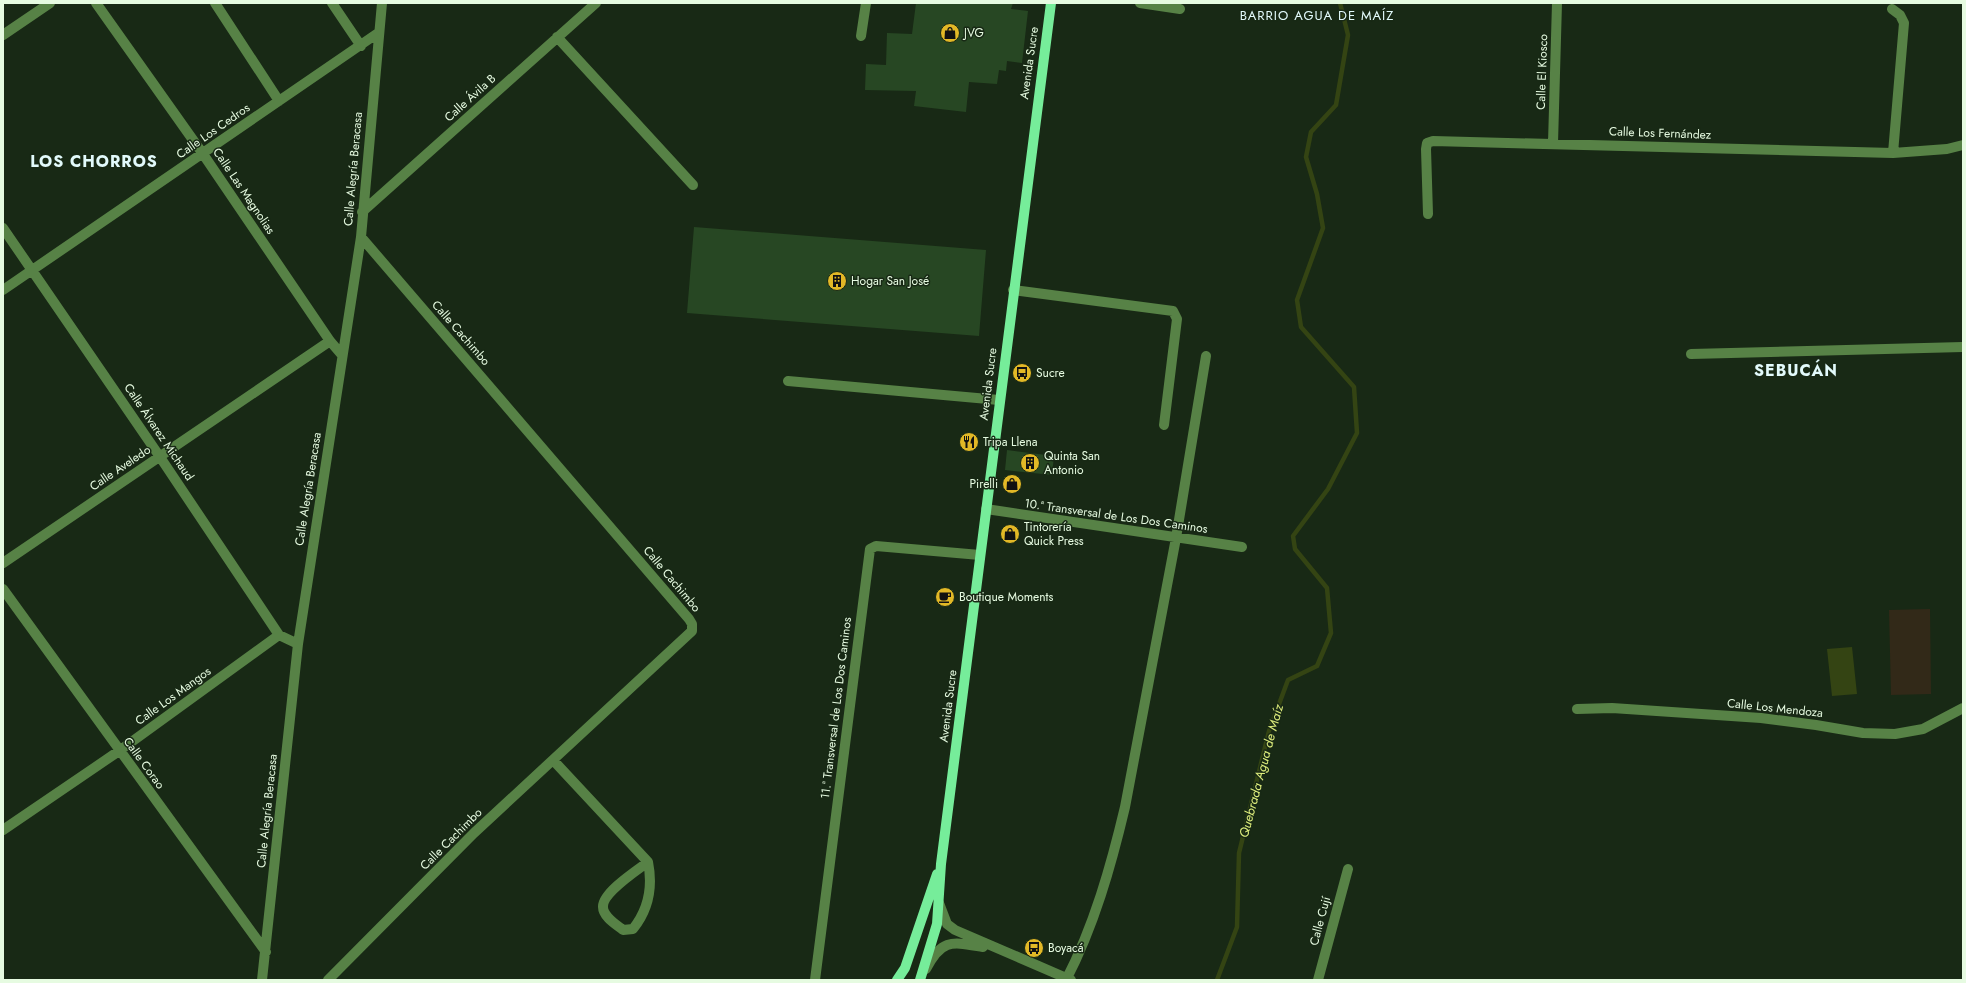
<svg xmlns="http://www.w3.org/2000/svg" width="1966" height="983" viewBox="0 0 1966 983" font-family="Jost,sans-serif">
<style>
.green{fill:#322918}
.water{fill:#344413}
.lines{fill:none;stroke-linecap:round;stroke-linejoin:round}
.stream{stroke:#344413;stroke-width:4.5}
.building{fill:#274723}
.minor{stroke:#578246;stroke-width:10}
.major{stroke:#76ed9a;stroke-width:10}
.labels{text-anchor:middle;dominant-baseline:central;stroke-width:3;stroke-linejoin:round;paint-order:stroke}
.poi-label{font-size:12px;fill:#e6fbe1;stroke:#182915;text-anchor:start}
.street-label{font-size:12px;fill:#e6fbe1;stroke:#182915}
.neighbourhood-label{font-size:13px;letter-spacing:1px;fill:#e2fafb;stroke:#182915}
.water-label{font-size:13px;font-style:italic;fill:#dded7c;stroke:#182915}
.district-label{font-size:16px;font-weight:bold;letter-spacing:1px;fill:#e2fafb;stroke:#182915}
</style>
<rect width="100%" height="100%" fill="#182915"/>
<!-- green -->
<path class="green" d="M1930 609 1931 694 1891 695 1889 610Z"/>
<!-- water -->
<path class="water" d="M1852 647 1857 694 1832 696 1827 649Z"/>
<g class="lines">
<!-- stream -->
<path class="stream" d="M1217 980 1237 927 1239 853 1269 731 1288 680 1317 666 1331 633 1327 588 1295 549 1293 536 1328 489 1357 433 1354 387 1301 327 1297 300 1323 228 1317 194 1306 157 1311 132 1336 105 1348 35 1340 3"/>
</g>
<!-- building -->
<path class="building" d="M916 3H1013L1011 9 1028 11 1022 63 1007 61 1006 71 999 70 997 84 969 82 966 112 914 106 916 91 865 90 866 64 886 65 887 33 912 34Z
M694 227 986 250 979 336 687 313Z
M1007 450 1054 456 1052 475 1005 470Z"/>
<g class="lines">
<!-- minor -->
<path class="minor" d="M96 3 203 154 330 341 342 355
M215 3 279 101
M332 3 361 46
M1140 3 1180 9
M1892 9 1900 15 1904 23 1893 153
M3 35 50 3
M861 36 866 3
M557 37 693 185
M1553 143 1557 3
M362 212 596 3
M1428 214 1426 149 1427 143 1433 141 1893 153 1947 149 1963 145
M3 228 160 457 279 635 298 644
M3 290 378 33
M1013 290 1173 311 1177 319 1164 425
M1691 354 1963 347
M788 381 999 400
M986 509 1242 547
M3 563 330 341
M3 589 266 952
M1577 709 1612 708 1761 718 1816 725 1863 733 1895 734 1923 729 1963 708
M553 760 648 862C653 887 649 909 633 929L623 930C617 925 603 917 603 907 602 893 636 871 648 862
M3 830 119 751 279 635
M939 903 947 924 955 930 1071 980
M926 969C942 938 952 942 983 947
M262 980 298 644 361 237 382 3
M328 980 474 833 692 631V624L689 619 361 237
M815 980 870 549 876 546 980 555
M1066 980C1094 926 1111 866 1125 807L1176 538 1206 356
M1318 980 1348 869"/>
<!-- major -->
<path class="major" d="M897 980 905 968 937 874
M920 980 937 924 941 864 1051 3"/>
</g>
<!-- icons -->
<defs>
<symbol id="shop-disc" viewBox="-11 -11 22 22"><circle r="9.5" fill="#e2b826" stroke="#182915"/><path d="M-5-2.5h2.3a2.7 3.5 0 0 1 5.4 0H5L5.5 6h-11ZM-1.5-2.5h3a1.5 2.3 0 0 0-3 0Z" fill="#111"/></symbol>
<symbol id="building-disc" viewBox="-11 -11 22 22"><circle r="9.5" fill="#e2b826" stroke="#182915"/><path d="M-4-6H4V6H1V3H-1V6H-4ZM-2.5-4.3h1.7v1.8h-1.7ZM.8-4.3h1.7v1.8H.8ZM-2.5-1h1.7V.8h-1.7ZM.8-1h1.7V.8H.8Z" fill="#111"/></symbol>
<symbol id="bus-disc" viewBox="-11 -11 22 22"><circle r="9.5" fill="#e2b826" stroke="#182915"/><path d="M-5-6H5V4H4V6H2V4H-2V6H-4V4H-5ZM-3.5-4V0h7V-4ZM-3.5 1.2v1.5H-2V1.2ZM2 1.2v1.5H3.5V1.2Z" fill="#111"/></symbol>
<symbol id="restaurant-disc" viewBox="-11 -11 22 22"><circle r="9.5" fill="#e2b826" stroke="#182915"/><path d="M-5-6h1v4h1v-4h1v4h1v-4h1v5L-1.5 .5V6h-2V.5L-5-1ZM5-6V6H3V1.5H1.5Q1.5-4 5-6Z" fill="#111"/></symbol>
<symbol id="cafe-disc" viewBox="-11 -11 22 22"><circle r="9.5" fill="#e2b826" stroke="#182915"/><path d="M-5.5-4.5H6V0H3Q3 3.5 0 3.5H-2.5Q-5.5 3.5-5.5 0ZM3-3.2v2h1.7v-2ZM-6 4.5H4V6H-6Z" fill="#111"/></symbol>
</defs>
<g fill-rule="evenodd">
<use href="#shop-disc" x="939" y="22" width="22" height="22"/>
<use href="#building-disc" x="826" y="270" width="22" height="22"/>
<use href="#bus-disc" x="1011" y="362" width="22" height="22"/>
<use href="#restaurant-disc" x="958" y="431" width="22" height="22"/>
<use href="#building-disc" x="1019" y="452" width="22" height="22"/>
<use href="#shop-disc" x="1001" y="473" width="22" height="22"/>
<use href="#shop-disc" x="999" y="523" width="22" height="22"/>
<use href="#cafe-disc" x="934" y="586" width="22" height="22"/>
<use href="#bus-disc" x="1023" y="937" width="22" height="22"/>
</g>
<g class="labels">
<!-- poi labels -->
<g class="poi-label">
<text x="964" y="33">JVG</text>
<text x="851" y="281">Hogar San José</text>
<text x="1036" y="373">Sucre</text>
<text x="983" y="442">Tripa Llena</text>
<text x="1044" y="456">Quinta San<tspan x="1044" dy="14">Antonio</tspan></text>
<text x="998" y="484" text-anchor="end">Pirelli</text>
<text x="1024" y="527">Tintorería<tspan x="1024" dy="14">Quick Press</tspan></text>
<text x="959" y="597">Boutique Moments</text>
<text x="1048" y="948">Boyacá</text>
</g>
<!-- street labels -->
<g class="street-label">
<text transform="translate(1029 63) rotate(-82)">Avenida Sucre</text>
<text transform="translate(1542 72) rotate(-88)">Calle El Kiosco</text>
<text transform="translate(470 98) rotate(-42)">Calle Ávila B</text>
<text transform="translate(213 131) rotate(-35)">Calle Los Cedros</text>
<text transform="translate(1660 133) rotate(2)">Calle Los Fernández</text>
<text transform="translate(353 169) rotate(-85)">Calle Alegría Beracasa</text>
<text transform="translate(244 191) rotate(56)">Calle Las Magnolias</text>
<text transform="translate(461 333) rotate(49)">Calle Cachimbo</text>
<text transform="translate(988 384) rotate(-83)">Avenida Sucre</text>
<text transform="translate(159 432) rotate(56)">Calle Álvarez Michaud</text>
<text transform="translate(120 468) rotate(-34)">Calle Aveledo</text>
<text transform="translate(308 489) rotate(-81)">Calle Alegría Beracasa</text>
<text transform="translate(1116 516) rotate(8)">10.ª Transversal de Los Dos Caminos</text>
<text transform="translate(672 579) rotate(50)">Calle Cachimbo</text>
<text transform="translate(173 696) rotate(-36)">Calle Los Mangos</text>
<text transform="translate(948 706) rotate(-83)">Avenida Sucre</text>
<text transform="translate(836 708) rotate(-83)">11.ª Transversal de Los Dos Caminos</text>
<text transform="translate(1775 708) rotate(6)">Calle Los Mendoza</text>
<text transform="translate(144 763) rotate(54)">Calle Corao</text>
<text transform="translate(267 811) rotate(-84)">Calle Alegría Beracasa</text>
<text transform="translate(451 839) rotate(-45)">Calle Cachimbo</text>
<text transform="translate(1320 921) rotate(-75)">Calle Cují</text>
</g>
<!-- neighbourhood labels -->
<g class="neighbourhood-label">
<text x="1317" y="15">BARRIO AGUA DE MAÍZ</text>
</g>
<!-- water labels -->
<g class="water-label">
<text transform="translate(1261 771) rotate(-75)">Quebrada Agua de Maíz</text>
</g>
<!-- district labels -->
<g class="district-label">
<text x="94" y="161">LOS CHORROS</text>
<text x="1796" y="370">SEBUCÁN</text>
</g>
</g>
<!-- border -->
<rect width="1966" height="983" fill="none" stroke="#e6fbe1" stroke-width="8"/>
</svg>
